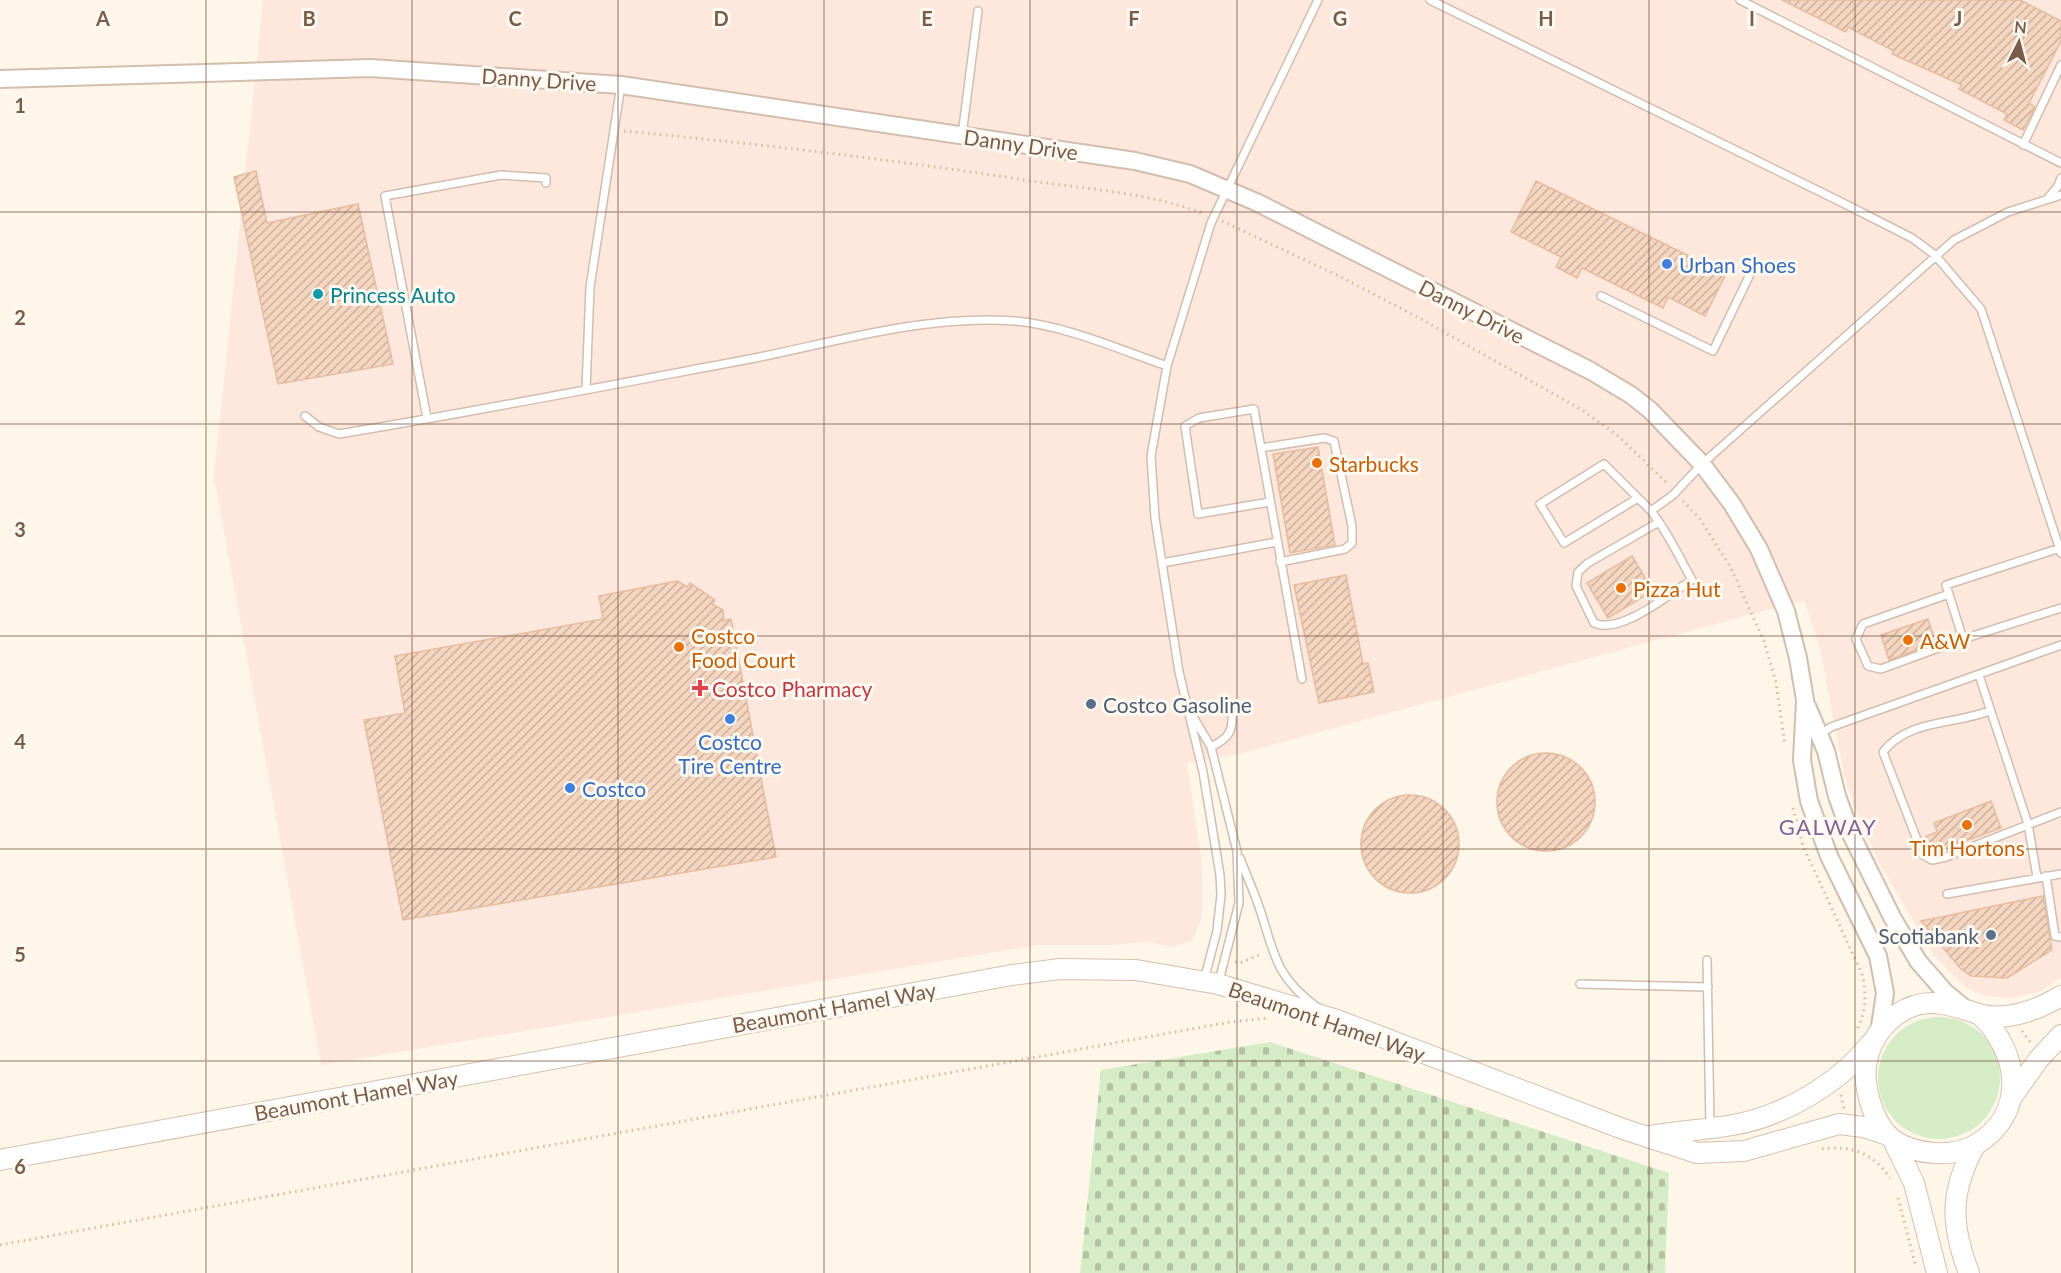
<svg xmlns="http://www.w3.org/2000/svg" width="2061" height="1273" viewBox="0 0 2061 1273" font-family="Lato,sans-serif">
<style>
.commercial{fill:#fee7dd}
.green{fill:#d5ecc6}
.cemetery{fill:url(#cemetery-stones)}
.building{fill:url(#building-hatch);stroke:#e7bc9f;stroke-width:1.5}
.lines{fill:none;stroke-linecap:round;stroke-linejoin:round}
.service-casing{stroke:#d1beae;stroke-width:10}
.tertiary-casing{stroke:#d1beae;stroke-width:20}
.secondary-casing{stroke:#d6c0ad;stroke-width:22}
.path{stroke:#dab8a2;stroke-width:3;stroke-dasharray:1.5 4.5;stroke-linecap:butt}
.service{stroke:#fff;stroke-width:7}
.tertiary{stroke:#fff;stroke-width:16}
.secondary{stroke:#fff;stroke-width:20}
.grid{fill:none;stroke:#7a5c4b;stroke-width:1.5;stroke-opacity:0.55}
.shop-dot{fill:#3f7fe0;stroke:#fffaf1;stroke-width:2}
.culture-dot{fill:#0f9aa8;stroke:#fffaf1;stroke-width:2}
.food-dot{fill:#e8710a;stroke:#fffaf1;stroke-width:2}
.health-dot{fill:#e0444e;stroke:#fffaf1;stroke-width:2}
.service-dot{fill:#5c6f8a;stroke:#fffaf1;stroke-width:2}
.labels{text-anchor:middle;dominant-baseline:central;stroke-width:6;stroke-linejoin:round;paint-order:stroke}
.street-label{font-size:21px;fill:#7a5c4b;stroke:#fffaf1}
.shop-label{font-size:21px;fill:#366cbe;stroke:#fffaf1;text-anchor:start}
.culture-label{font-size:21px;fill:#0d838f;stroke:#fffaf1;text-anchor:start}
.food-label{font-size:21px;fill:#c56008;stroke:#fffaf1;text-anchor:start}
.health-label{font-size:21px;fill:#be3a42;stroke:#fffaf1;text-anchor:start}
.service-label{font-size:21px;fill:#4e5e75;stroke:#fffaf1;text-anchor:start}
.neighbourhood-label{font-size:22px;letter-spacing:1.5px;fill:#856395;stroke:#fffaf1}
.grid-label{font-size:20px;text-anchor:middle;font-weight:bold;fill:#7a5c4b;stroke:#fffaf1;stroke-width:6;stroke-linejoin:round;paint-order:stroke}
</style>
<defs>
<pattern id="cemetery-stones" width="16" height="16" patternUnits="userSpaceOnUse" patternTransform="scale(1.5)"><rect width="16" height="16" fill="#d5ecc6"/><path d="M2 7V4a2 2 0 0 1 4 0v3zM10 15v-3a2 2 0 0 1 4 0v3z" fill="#b2c2a3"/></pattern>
<pattern id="building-hatch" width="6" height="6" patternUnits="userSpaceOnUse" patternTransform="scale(1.5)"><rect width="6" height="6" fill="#f4d5c0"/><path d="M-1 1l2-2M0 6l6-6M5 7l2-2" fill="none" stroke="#cbb09e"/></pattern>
</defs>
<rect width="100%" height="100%" fill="#fdf6e9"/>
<!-- commercial -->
<path class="commercial" d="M263 0H2061V977L2042 991 2012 998 1986 996 1966 988 1934 956 1877 859 1856 811 1844 775 1820 648 1804 600 1235 755 1187 763 1201 857 1203 894 1201 920 1192 941 1173 947 1147 942 1111 945H1038L321 1065 214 477Z"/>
<!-- green -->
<path class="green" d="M1878 1078a61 61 0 1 1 122 0a61 61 0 1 1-122 0Z"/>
<!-- cemetery -->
<path class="cemetery" d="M1270 1042 1669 1173 1665 1273H1080L1101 1070Z"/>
<!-- building -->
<path class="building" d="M1782 0H2020L2061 21V41L2029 103 2035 107 2023 130 2004 120 2007 114 1959 89 1962 85 1892 54 1894 51 1848 27 1846 32Z
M256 171 267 223 358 204 393 364 278 384 234 177Z
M1536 181 1726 274 1705 316 1668 297 1663 308 1582 268 1577 278 1556 267 1561 257 1511 232Z
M1318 447 1335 545 1290 553 1273 454Z
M1632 556 1653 591 1608 618 1587 583Z
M1346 575 1363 664 1368 663 1374 692 1319 703 1294 585Z
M677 581 687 587 690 583 715 600 712 604 723 610 724 621 731 619 776 857 403 920 364 720 405 713 395 656 603 619 599 596Z
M1928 619 1936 643 1889 660 1881 635Z
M1497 802a49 49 0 1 1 98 0a49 49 0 1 1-98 0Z
M1361 844a49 49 0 1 1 98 0a49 49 0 1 1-98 0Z
M1991 801 2001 828 1932 853 1925 837 1937 832 1934 823Z
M2043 896 2052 950 2007 978 1971 976 1960 968 1921 921Z"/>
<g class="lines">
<defs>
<path id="service" d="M1430 0 1839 201 1912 238 1935 255 1981 309 2061 553
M1740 0 2061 163
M962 135 978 11
M2023 145 2061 65
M2048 198 2058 186 2061 178
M1601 296 1713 351 1755 264
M586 390 590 287 621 85
M305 416 319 427 339 434C478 411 617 384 755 358 839 341 929 314 1015 321 1067 326 1118 349 1167 366
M427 418 385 196 501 175 546 178V183
M1261 448 1324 438 1334 441 1352 526V543L1345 549 1280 562
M1638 498 1564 543 1540 504 1604 464 1651 511 1673 495 1702 464 1954 240 2008 212 2061 195
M1270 502 1198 514 1185 426 1199 418 1254 409 1302 679
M1651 511C1668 532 1679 557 1692 580 1668 595 1620 635 1594 623L1576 586 1578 572 1588 563 1659 522
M2060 548 1946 585 1963 639 2061 608
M1162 563 1277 542
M1949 594 1863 624 1856 639 1868 666 1881 669 1963 639
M1979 675 2028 824 2037 877
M1989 711C1954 725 1908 719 1883 752L1923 855 1932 860 1946 857 2061 812
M1192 715 1211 747 1237 851 1239 903 1219 981
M1819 735 1831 727 2061 645
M1211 747C1229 738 1233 732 1232 712
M1240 858C1245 872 1252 887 1257 901 1274 948 1272 975 1317 1007
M2046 876 2055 936 2061 937
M1947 894 2061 874
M1707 960 1710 1126
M1204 980 1217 931 1221 895 1220 875 1203 772 1179 672 1155 518 1151 456 1167 366 1211 223 1318 0
M1580 984 1708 987"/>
<path id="tertiary" d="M0 79 371 68 621 85 1135 161 1190 174 1256 202 1591 371 1631 395 1650 410 1702 464 1732 504 1759 549 1786 611 1798 658 1805 700 1802 760 1809 801 1829 856 1878 956 1885 993 1879 1033
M1807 706 1826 751 1837 796 1850 832 1892 917 1918 961 1945 992 1963 1007"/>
<path id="secondary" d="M1979 1014C2019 1050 2029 1114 1975 1145 1952 1158 1914 1155 1892 1139 1877 1127 1868 1101 1866 1082 1863 1057 1875 1030 1896 1015 1926 994 1949 1005 1979 1014 2006 1022 2038 1010 2061 996
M2012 1097 2038 1060 2061 1035
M1650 1136C1678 1131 1705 1130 1733 1125 1784 1116 1838 1084 1870 1044
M1893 1140 1914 1183 1937 1273
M0 1160 1012 975 1060 969 1136 970 1218 984 1337 1020 1623 1129 1697 1153 1744 1151 1839 1124 1864 1127 1888 1135
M1969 1273C1950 1223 1950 1192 1975 1145"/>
</defs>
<!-- service casing -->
<use href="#service" class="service-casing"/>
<!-- tertiary casing -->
<use href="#tertiary" class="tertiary-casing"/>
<!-- secondary casing -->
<use href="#secondary" class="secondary-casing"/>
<!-- path -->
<path class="path" d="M624 131C760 144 896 160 1031 181 1088 189 1151 193 1205 214
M1222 221 1341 277 1421 319 1582 410 1617 435 1669 485
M1683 501 1700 519 1731 568 1764 641 1776 683 1785 745
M1793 808 1803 846 1862 974C1867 994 1866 1013 1856 1031
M1235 962 1240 963 1261 954
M2022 1031 2030 1042
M1841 1095 1844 1109
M1822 1149C1852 1145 1873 1153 1890 1178
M1898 1198 1916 1267
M0 1245 1230 1022 1268 1018"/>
<!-- service -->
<use href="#service" class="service"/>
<!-- tertiary -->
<use href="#tertiary" class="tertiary"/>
<!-- secondary -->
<use href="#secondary" class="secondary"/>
</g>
<!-- grid -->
<path class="grid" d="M206 0V1273M412 0V1273M618 0V1273M824 0V1273M1030 0V1273M1237 0V1273M1443 0V1273M1649 0V1273M1855 0V1273M0 212H2061M0 424H2061M0 636H2061M0 849H2061M0 1061H2061"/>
<!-- markers -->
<g class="shop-dot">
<circle cx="1667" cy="264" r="6"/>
<circle cx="730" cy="719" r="6"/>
<circle cx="570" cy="788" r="6"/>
</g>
<circle class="culture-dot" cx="318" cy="294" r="6"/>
<g class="food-dot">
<circle cx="1317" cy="463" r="6"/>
<circle cx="1621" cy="588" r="6"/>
<circle cx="1908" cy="640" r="6"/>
<circle cx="679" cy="647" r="6"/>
<circle cx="1967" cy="825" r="6"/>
</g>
<path class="health-dot" d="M697 679h6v6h6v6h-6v6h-6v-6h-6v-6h6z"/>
<g class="service-dot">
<circle cx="1091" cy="704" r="6"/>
<circle cx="1991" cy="935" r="6"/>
</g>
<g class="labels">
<!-- street labels -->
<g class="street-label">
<text transform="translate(539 79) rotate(4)">Danny Drive</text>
<text transform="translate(1021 144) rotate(8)">Danny Drive</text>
<text transform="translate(1472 311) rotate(27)">Danny Drive</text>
<text transform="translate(834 1007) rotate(-10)">Beaumont Hamel Way</text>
<text transform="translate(1327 1021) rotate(19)">Beaumont Hamel Way</text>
<text transform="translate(356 1095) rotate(-10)">Beaumont Hamel Way</text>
</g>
<!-- shop labels -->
<g class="shop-label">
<text x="1679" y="264">Urban Shoes</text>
<text x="730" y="741" text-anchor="middle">Costco<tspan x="730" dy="24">Tire Centre</tspan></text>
<text x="582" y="788">Costco</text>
</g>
<!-- culture labels -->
<g class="culture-label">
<text x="330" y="294">Princess Auto</text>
</g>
<!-- food labels -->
<g class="food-label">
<text x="1329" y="463">Starbucks</text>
<text x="1633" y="588">Pizza Hut</text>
<text x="691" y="635">Costco<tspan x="691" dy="24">Food Court</tspan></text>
<text x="1920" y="640">A&amp;W</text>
<text x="1967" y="847" text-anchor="middle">Tim Hortons</text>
</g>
<!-- health labels -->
<g class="health-label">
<text x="712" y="688">Costco Pharmacy</text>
</g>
<!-- service labels -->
<g class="service-label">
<text x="1103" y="704">Costco Gasoline</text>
<text x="1979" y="935" text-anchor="end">Scotiabank</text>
</g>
<!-- neighbourhood labels -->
<g class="neighbourhood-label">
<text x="1828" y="826">GALWAY</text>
</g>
</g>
<g class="grid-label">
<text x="103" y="26">A</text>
<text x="309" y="26">B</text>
<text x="515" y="26">C</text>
<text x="721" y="26">D</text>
<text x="927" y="26">E</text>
<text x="1134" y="26">F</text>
<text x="1340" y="26">G</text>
<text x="1546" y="26">H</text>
<text x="1752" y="26">I</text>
<text x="1958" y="26">J</text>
<text x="20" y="113">1</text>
<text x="20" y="325">2</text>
<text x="20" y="537">3</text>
<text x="20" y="749">4</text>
<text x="20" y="962">5</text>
<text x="20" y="1174">6</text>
</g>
<!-- north arrow -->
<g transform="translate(2019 42) rotate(6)" stroke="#fffaf1" stroke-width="4.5" paint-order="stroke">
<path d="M0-4.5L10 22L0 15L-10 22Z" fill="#7a5c4b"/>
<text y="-9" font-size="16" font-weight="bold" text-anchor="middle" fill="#7a5c4b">N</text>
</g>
</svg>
